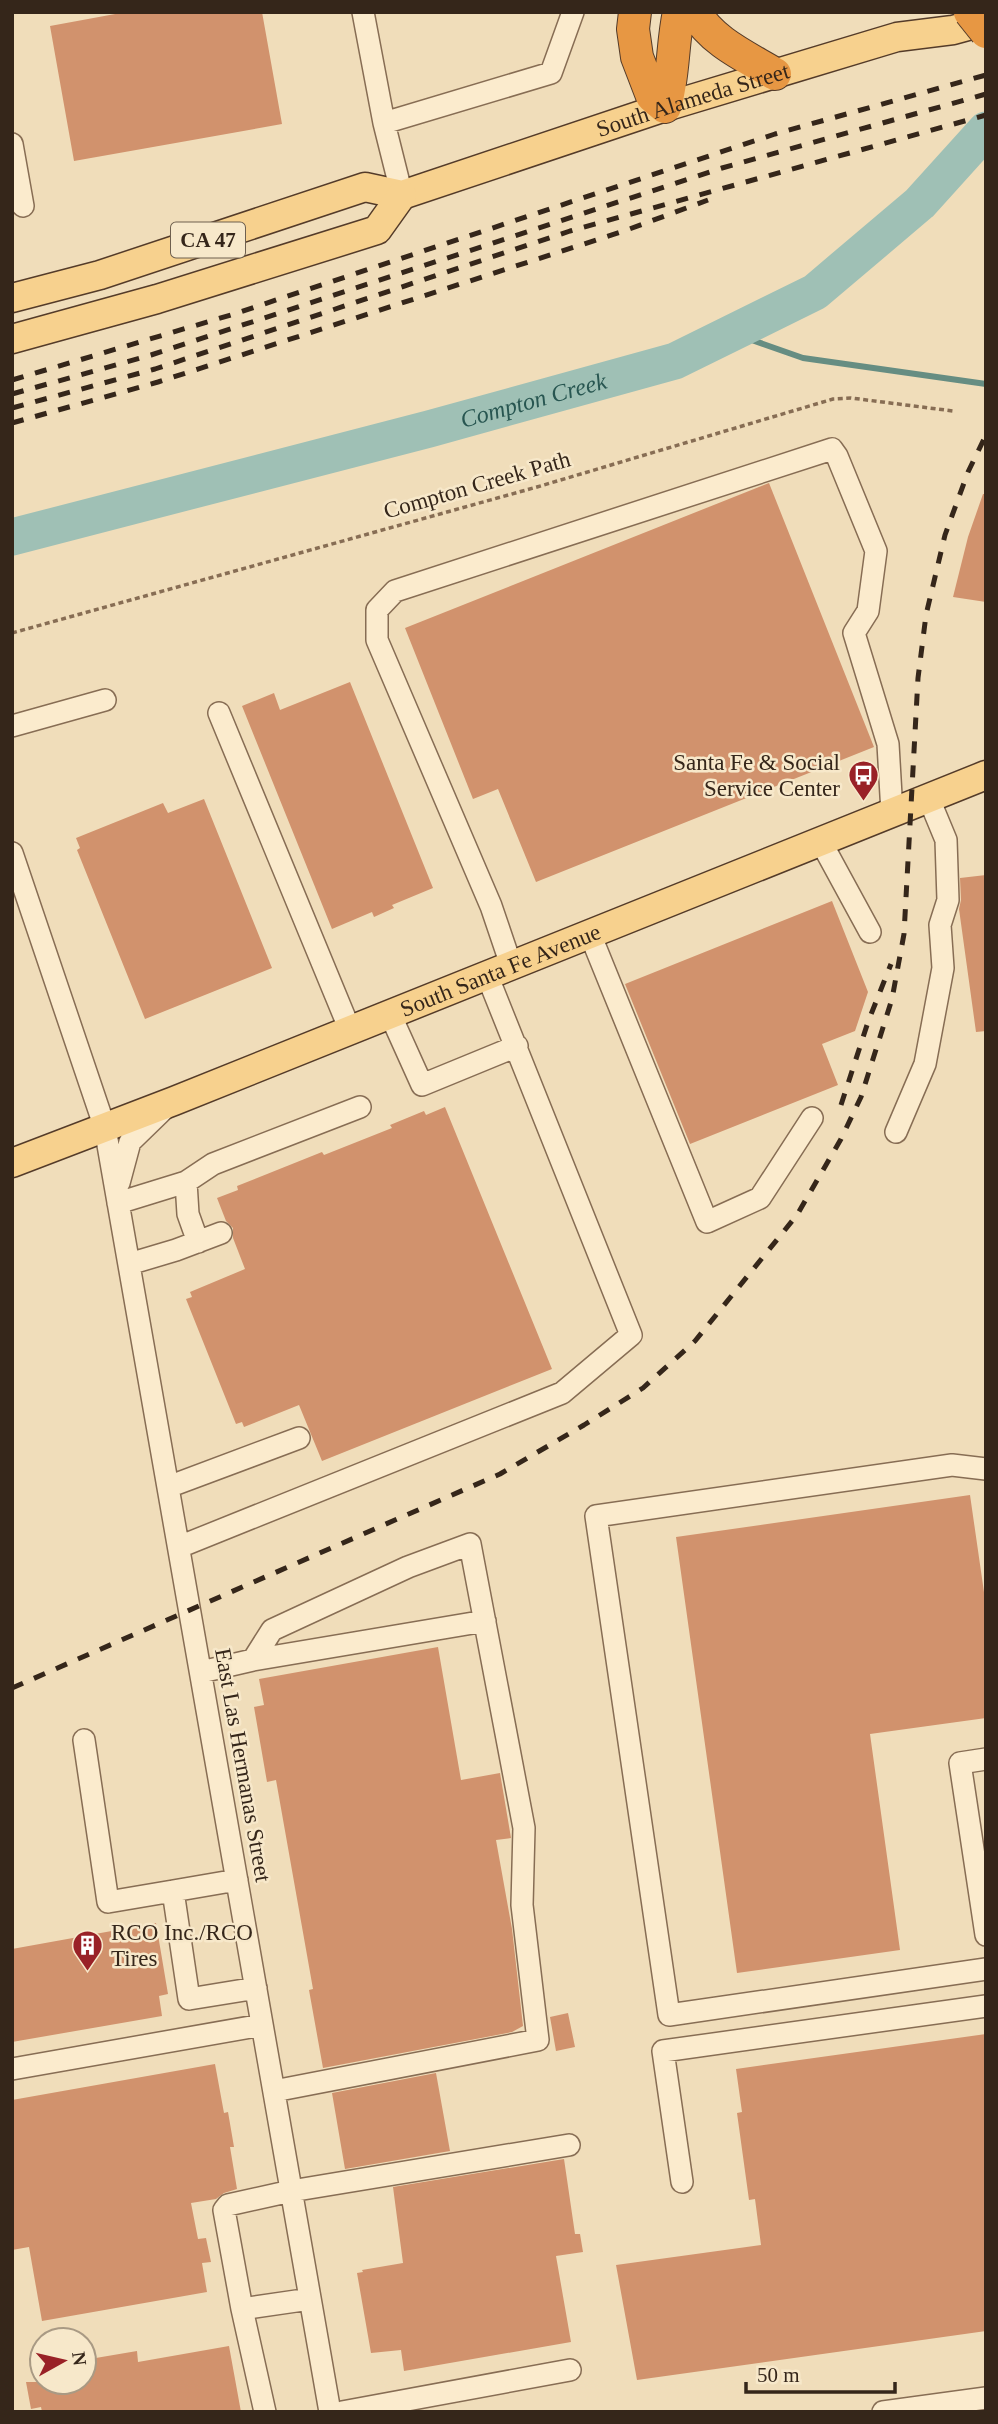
<svg xmlns="http://www.w3.org/2000/svg" width="998" height="2424" viewBox="0 0 998 2424" font-family="Georgia,serif">
<style>
.lines{fill:none;stroke-linecap:round;stroke-linejoin:round}
.stream{stroke:#668d82;stroke-width:6}
.river{stroke:#9fc0b5;stroke-width:37}
.building{fill:#d1926d}
.minor-casing{stroke:#876d54;stroke-width:24}
.major-casing{stroke:#543b29;stroke-width:31}
.highway-casing{stroke:#543b29;stroke-width:34}
.path{stroke:#876d54;stroke-width:3.5;stroke-dasharray:5 3.5;stroke-linecap:butt}
.minor{stroke:#fbebcd;stroke-width:21}
.major{stroke:#f7d18e;stroke-width:28}
.highway{stroke:#e79743;stroke-width:32}
.rail{stroke:#35261a;stroke-width:5;stroke-dasharray:12 12;stroke-linecap:butt}
.highway-bridge-casing{stroke:#543b29;stroke-width:34;stroke-linecap:butt}
.highway-bridge{stroke:#e79743;stroke-width:32}
.labels{text-anchor:middle;dominant-baseline:central;stroke-width:5;stroke-linejoin:round;paint-order:stroke}
.shield{fill:#f7e8ca;stroke:#6f604f;stroke-width:2}
.shield-label{font-size:21px;font-weight:bold;fill:#35261a}
.street-label{font-size:23px;fill:#35261a;stroke:#f7e8ca}
.poi-label{font-size:23px;fill:#35261a;stroke:#f7e8ca;text-anchor:end}
.water-label{font-size:24px;font-style:italic;fill:#285651;stroke:#f7e8ca}
</style>
<rect width="100%" height="100%" fill="#f0ddba"/>
<g class="lines">
<!-- stream -->
<path class="stream" d="M732 333 803 358 986 384"/>
<!-- river -->
<path class="river" id="s1" d="M12 537 429 429 675 361 815 292 920 203 986 130"/>
</g>
<!-- building -->
<path class="building" d="M126 12H262L282 124 74 161 50 26Z
M769 483 874 747 536 882 498 789 473 799 405 628Z
M983 494H986V602L953 597 968 537Z
M350 682 433 888 392 905 394 908 374 917 372 912 332 929 242 706 274 693 280 710Z
M204 799 272 968 145 1019 77 850 80 848 76 838 163 803 168 813Z
M986 875V1031L976 1032 959 909 961 900 960 878Z
M832 901 868 992 855 1031 822 1044 838 1085 690 1144 625 984Z
M445 1107 552 1369 322 1461 299 1405 244 1427 242 1422 236 1424 186 1299 192 1297 190 1292 245 1269 233 1238V1228L226 1221 217 1198 238 1190 237 1186 322 1152 324 1155 392 1128 390 1125 424 1111 426 1115Z
M970 1495 986 1606V1718L870 1734 900 1950 737 1973 676 1537Z
M438 1647 461 1780 500 1773 511 1838 496 1840 512 1929 523 2026 512 2032 323 2068 309 1990 313 1989 276 1780 267 1782 254 1707 264 1705 259 1679Z
M156 1923 168 1994 159 1996 162 2016 12 2042V1949Z
M568 2013 575 2047 556 2051 550 2017Z
M986 2034V2331L637 2380 616 2265 761 2245 755 2199 749 2200 737 2113 742 2112 736 2069Z
M215 2064 224 2113 228 2112 234 2147H230L237 2189 224 2193 216 2199 191 2203 198 2239 206 2238 211 2262 202 2263 207 2292 42 2321 29 2247 12 2250V2100Z
M436 2073 450 2151 345 2169 332 2093Z
M564 2159 575 2234H580L583 2252 556 2256 571 2342 404 2371 401 2350 371 2353 357 2273 363 2272 362 2270 403 2263 393 2187Z
M229 2346 241 2412H42L41 2407 31 2409 26 2382H84V2360L137 2351 138 2362Z"/>
<g class="lines">
<defs>
<path id="minor" d="M363 12 384 123 402 195
M384 123 551 73 573 12
M12 144 23 206
M219 713 350 1030
M12 726 105 700
M821 842 870 932
M12 853 105 1128 330 2412
M590 934 707 1222 760 1198 812 1118
M511 965 491 906 377 640V610L395 591 832 449 837 456 876 551 868 611 854 633 888 744 892 813
M390 1014 422 1085 517 1046
M896 1132 925 1064 943 968 940 925 948 900 946 840 929 799
M119 1183 130 1142 164 1109
M118 1203 186 1182
M198 1242 188 1214 186 1182 213 1164 360 1107
M129 1264 176 1250 221 1233
M986 1469 952 1465 596 1516 669 2015 986 1969
M168 1487 299 1438
M179 1547 562 1393 631 1335 487 975
M253 1660 485 1621
M201 1672 253 1660 272 1630 408 1567 470 1544 524 1828 522 1905 538 2040 274 2091
M84 1740 108 1902 173 1891
M986 1759 960 1763 986 1935
M237 1880 173 1891 189 1999 256 1988
M12 2069 262 2025
M682 2182 663 2051 986 2006
M310 2299 242 2309 224 2210 228 2205 291 2191 569 2145
M242 2309 265 2412
M342 2412 570 2370
M883 2412 986 2398"/>
<g id="major">
<path id="s2" d="M12 298 100 275 365 187 402 195 665 107 877 43 897 37 953 30 986 21"/>
<path d="M12 339 157 299 377 230 402 195"/>
<path id="s3" d="M12 1163 174 1101 986 775"/>
</g>
<path id="highway" d="M635 12 633 29 637 57 652 96 665 107C674 76 672 44 679 12
M695 12C712 42 747 57 775 74"/>
</defs>
<!-- minor casing -->
<use href="#minor" class="minor-casing"/>
<!-- major casing -->
<use href="#major" class="major-casing"/>
<!-- highway casing -->
<use href="#highway" class="highway-casing"/>
<!-- path -->
<path class="path" d="M12 633 537 487 833 399 851 398 953 411"/>
<!-- minor -->
<use href="#minor" class="minor"/>
<!-- major -->
<use href="#major" class="major"/>
<!-- highway -->
<use href="#highway" class="highway"/>
<!-- rail -->
<path class="rail" d="M12 380 234 314 775 134 986 75
M12 394 151 355 722 168 986 94
M12 408 155 369 570 231 986 115
M12 423 158 382 624 231 708 200
M841 1105 868 1022 891 964
M12 1688 500 1474 584 1425 643 1388 695 1341 797 1215 841 1139 861 1097 892 999 904 934 918 678 926 615 945 535 968 472 986 435"/>
<defs>
<path id="highway-bridge" d="M970 12 986 32"/>
</defs>
<!-- highway-bridge casing -->
<use href="#highway-bridge" class="highway-bridge-casing"/>
<!-- highway-bridge -->
<use href="#highway-bridge" class="highway-bridge"/>
</g>
<!-- icons -->
<defs>
<symbol id="bus-pin" viewBox="-11 -11 22 30"><path d="M0 17L-7.5 6A9.5 9.5 0 1 1 7.5 6Z" fill="#992127" stroke="#f7e8ca"/><path d="M-5-6H5V4H4V6H2V4H-2V6H-4V4H-5ZM-3.5-4V0h7V-4ZM-3.5 1.2v1.5H-2V1.2ZM2 1.2v1.5H3.5V1.2Z" fill="#fff"/></symbol>
<symbol id="building-pin" viewBox="-11 -11 22 30"><path d="M0 17L-7.5 6A9.5 9.5 0 1 1 7.5 6Z" fill="#992127" stroke="#f7e8ca"/><path d="M-4-6H4V6H1V3H-1V6H-4ZM-2.5-4.3h1.7v1.8h-1.7ZM.8-4.3h1.7v1.8H.8ZM-2.5-1h1.7V.8h-1.7ZM.8-1h1.7V.8H.8Z" fill="#fff"/></symbol>
</defs>
<g fill-rule="evenodd">
<use href="#bus-pin" x="846" y="758" width="35" height="47"/>
<use href="#building-pin" x="70" y="1928" width="35" height="47"/>
</g>
<g class="labels">
<!-- shield labels -->
<rect class="shield" x="171" y="222.5" width="74" height="35" rx="5"/>
<g class="shield-label">
<text x="208" y="240">CA 47</text>
</g>
<!-- street labels -->
<g class="street-label">
<text stroke="none"><textPath href="#s2" startOffset="714">South Alameda Street</textPath></text>
<text transform="translate(477 485) rotate(-16)">Compton Creek Path</text>
<text stroke="none"><textPath href="#s3" startOffset="525">South Santa Fe Avenue</textPath></text>
<text transform="translate(243 1765) rotate(80)">East Las Hermanas Street</text>
</g>
<!-- poi labels -->
<g class="poi-label">
<text x="840" y="762">Santa Fe &amp; Social<tspan x="840" dy="26">Service Center</tspan></text>
<text x="111" y="1932" text-anchor="start">RCO Inc./RCO<tspan x="111" dy="26">Tires</tspan></text>
</g>
<!-- water labels -->
<g class="water-label">
<text stroke="none"><textPath href="#s1" startOffset="539">Compton Creek</textPath></text>
</g>
</g>
<!-- border -->
<rect width="998" height="2424" fill="none" stroke="#35261a" stroke-width="28"/>
<!-- north arrow -->
<g transform="translate(63 2361) rotate(82)"><circle r="33" fill="#f7e8ca" stroke="#a99a84" stroke-width="2"/>
<path d="M0-5L12 26L0 18L-12 26Z" fill="#992127"/>
<text y="-10" font-size="19" font-weight="bold" text-anchor="middle" fill="#35261a">N</text>
</g>
<!-- scale -->
<path d="M746 2382v10h149v-10" fill="none" stroke="#35261a" stroke-width="3.5"/>
<text x="757" y="2382" font-size="21" fill="#35261a" stroke="#f7e8ca" stroke-width="5" paint-order="stroke">50 m</text>
</svg>
